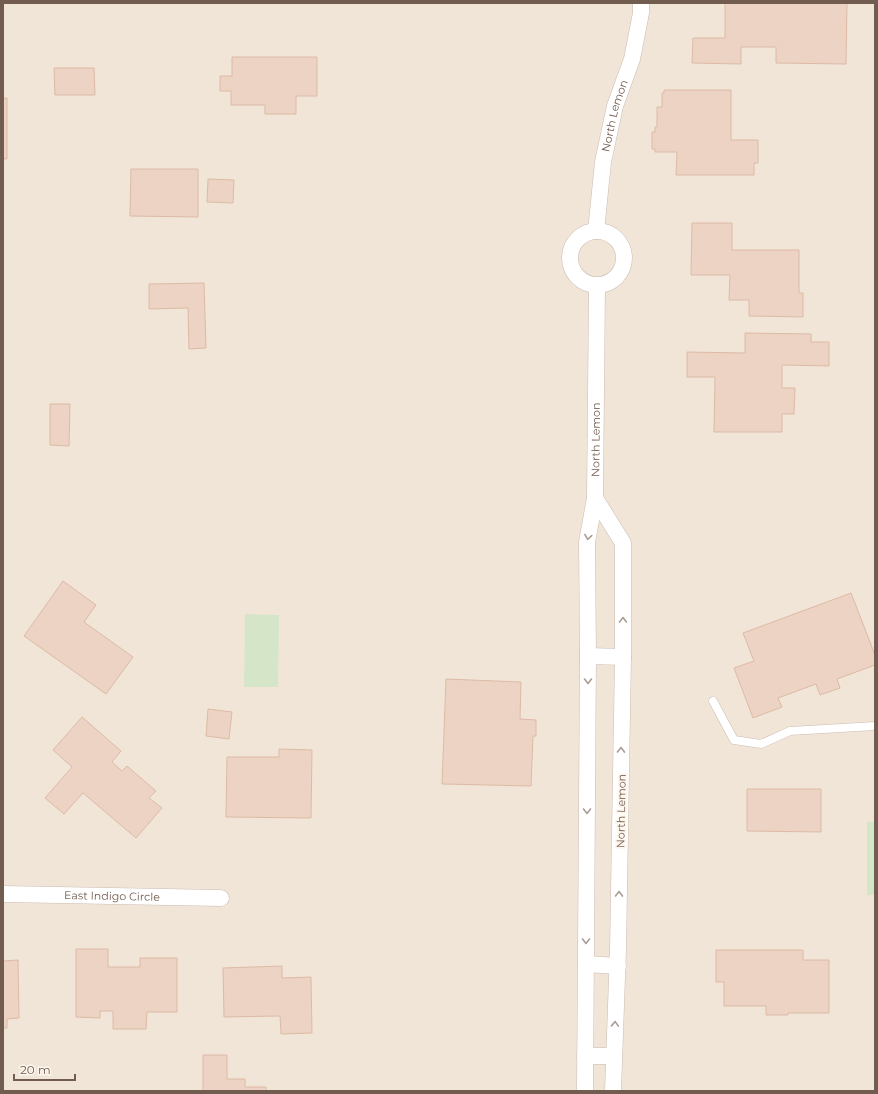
<svg xmlns="http://www.w3.org/2000/svg" width="878" height="1094" viewBox="0 0 878 1094" font-family="Montserrat,sans-serif">
<style>
.residential{fill:#f1e5d8}
.green{fill:#d5e6c8}
.building{fill:#ecd3c3;stroke:#ddbaa5}
.lines{fill:none;stroke-linecap:round;stroke-linejoin:round}
.service-casing{stroke:#cbbbb0;stroke-width:9}
.minor-casing{stroke:#cbbbb0;stroke-width:17}
.service{stroke:#fff;stroke-width:8}
.minor{stroke:#fff;stroke-width:16}
.oneway{stroke:#aa9d95}
.labels{text-anchor:middle;dominant-baseline:central;stroke-width:4;stroke-linejoin:round;paint-order:stroke}
.street-label{font-size:11px;fill:#725b4f;stroke:#fdf7ee}
</style>
<rect width="100%" height="100%" fill="#faf3e8"/>
<!-- residential -->
<path class="residential" d="M3 3H875V1091H3Z"/>
<!-- green -->
<path class="green" d="M245 614 279 615 278 687H244Z
M867 822H875V895H867Z"/>
<!-- building -->
<path class="building" d="M725 3H847L846 64 776 63V47H741V64L692 63 693 38H725Z
M232 57H317V96H296V114H265V105H231V91H220V76H232Z
M54 68H94L95 95H55Z
M664 90H731V140H758V163H754V175H676L677 152H655V149H652V132H655V127H657V107H662V93H664Z
M3 98H7V159H3Z
M131 169H198V217L130 216Z
M208 179 234 180 233 203 207 202Z
M692 223H732V250H799V293H803V317L749 316V300H729L730 275H691Z
M204 283 206 348 189 349 188 308 149 309V284Z
M745 333 811 334V342H829V366L782 365V388H795L794 414H782V432H714L715 377H687V352L745 353Z
M50 404H70L69 446 50 445Z
M63 581 96 605 84 622 133 657 106 694 24 636Z
M851 593 875 655V665L837 679 840 688 820 695 816 684 778 698 782 707 753 718 734 668 754 661 743 633Z
M446 679 521 682 520 719 536 720V736H533L531 786 442 784Z
M208 709 232 712 229 739 206 736Z
M82 717 121 751 112 762 122 771 127 766 156 791 149 798 162 808 136 838 83 793 64 814 45 798 72 767 53 750Z
M279 749 312 750 311 818 226 817 227 757H279Z
M747 789H821V832L747 831Z
M76 949H108V967H140V958H177V1012H147L146 1029H113V1011H100V1018L76 1017Z
M716 950H803V960H829V1013H788V1015H766V1006H724V982H716Z
M18 960 19 1018 7 1019V1028H3V961Z
M282 966V978L311 977 312 1033 281 1034 280 1016 224 1017 223 968Z
M203 1055H227V1079H245V1087H266V1091H203Z"/>
<g class="lines">
<defs>
<path id="service" d="M713 701 734 740 761 744 790 731 875 726"/>
<g id="minor">
<circle cx="597" cy="258" r="27"/>
<path id="s1" d="M596 231 603 162 615 106 632 59 641 13V3"/>
<path d="M595 498 623 543V657L618 949 613 1091"/>
<path d="M588 656 623 657"/>
<path id="s2" d="M3 894 221 898"/>
<path d="M586 964 618 966"/>
<path d="M585 1056H614"/>
<path id="s3" d="M585 1091 588 656 587 542 595 498 597 286"/>
</g>
</defs>
<!-- service casing -->
<use href="#service" class="service-casing"/>
<!-- minor casing -->
<use href="#minor" class="minor-casing"/>
<!-- service -->
<use href="#service" class="service"/>
<!-- minor -->
<use href="#minor" class="minor"/>
</g>
<!-- one-way arrows -->
<defs><path id="oneway-chevron" d="M-2-3.5L2.5 0L-2 3.5" fill="none" stroke-width="1.6" stroke-linecap="round" stroke-linejoin="round"/></defs>
<g class="oneway">
<use href="#oneway-chevron" transform="translate(588 537) rotate(99)"/>
<use href="#oneway-chevron" transform="translate(623 620) rotate(-90)"/>
<use href="#oneway-chevron" transform="translate(588 681) rotate(90)"/>
<use href="#oneway-chevron" transform="translate(621 750) rotate(-89)"/>
<use href="#oneway-chevron" transform="translate(587 811) rotate(90)"/>
<use href="#oneway-chevron" transform="translate(619 894) rotate(-89)"/>
<use href="#oneway-chevron" transform="translate(586 941) rotate(90)"/>
<use href="#oneway-chevron" transform="translate(615 1024) rotate(-88)"/>
</g>
<g class="labels">
<!-- street labels -->
<g class="street-label">
<text stroke="none"><textPath href="#s1" startOffset="117">North Lemon</textPath></text>
<text stroke="none"><textPath href="#s3" startOffset="652">North Lemon</textPath></text>
<text transform="translate(621 811) rotate(-89)">North Lemon</text>
<text stroke="none"><textPath href="#s2" startOffset="109">East Indigo Circle</textPath></text>
</g>
</g>
<!-- border -->
<rect width="878" height="1094" fill="none" stroke="#725b4f" stroke-width="8"/>
<!-- scale -->
<path d="M14 1074v6h61v-6" fill="none" stroke="#725b4f" stroke-width="2"/>
<text x="20" y="1074" font-size="12" fill="#725b4f" stroke="#fdf7ee" stroke-width="3" paint-order="stroke">20 m</text>
</svg>
